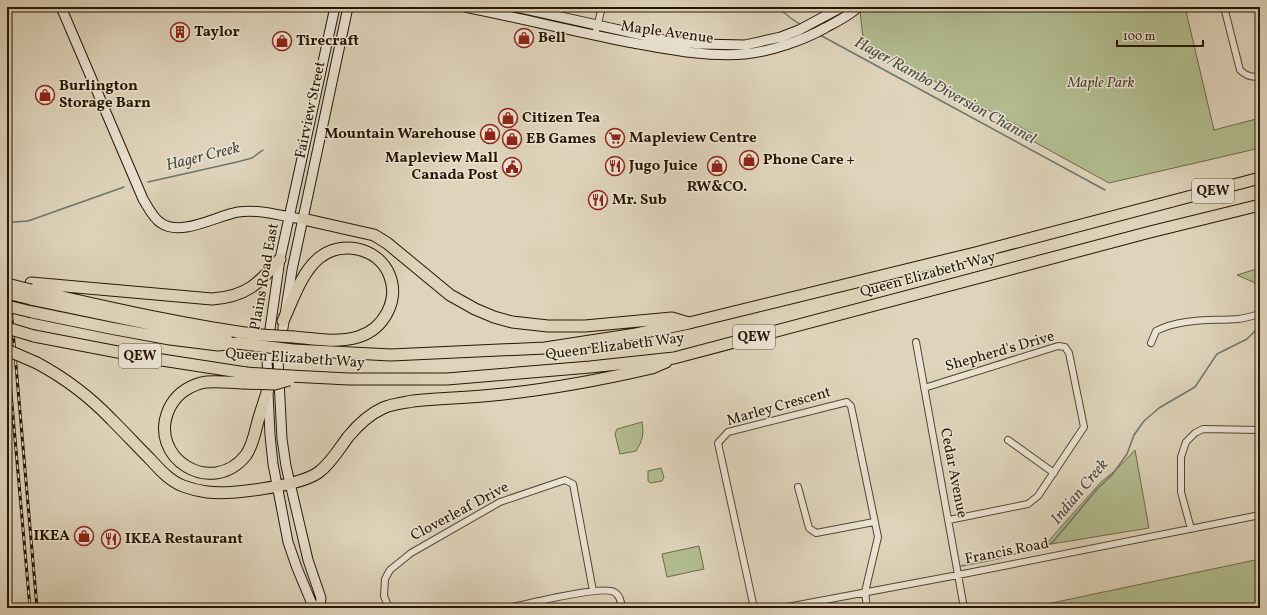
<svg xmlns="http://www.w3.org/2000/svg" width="1267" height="615" viewBox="0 0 1267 615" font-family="Vollkorn,serif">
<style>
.green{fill:#b2bd90;stroke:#6c6a49}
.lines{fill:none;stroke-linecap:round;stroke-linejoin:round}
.stream{stroke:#6a7670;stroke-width:1.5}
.street-casing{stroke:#554630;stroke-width:8}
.secondary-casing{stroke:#271602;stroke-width:11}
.highway-casing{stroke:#271602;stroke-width:13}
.street{stroke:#eae3d3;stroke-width:6}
.secondary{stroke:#eae3d3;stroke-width:9}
.highway{stroke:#dfd4bb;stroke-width:11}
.rail-casing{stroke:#271602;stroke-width:3}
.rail{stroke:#eae3d3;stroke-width:1.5;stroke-dasharray:4.5;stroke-linecap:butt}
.highway-bridge-casing{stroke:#271602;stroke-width:13;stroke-linecap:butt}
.highway-bridge{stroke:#dfd4bb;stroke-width:11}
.labels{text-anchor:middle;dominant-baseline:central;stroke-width:3;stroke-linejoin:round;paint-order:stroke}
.shield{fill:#eae3d3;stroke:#625441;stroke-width:1}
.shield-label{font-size:14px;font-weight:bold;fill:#271602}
.poi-label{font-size:15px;font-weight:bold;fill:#271602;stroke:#eae3d3;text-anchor:start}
.street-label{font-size:15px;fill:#271602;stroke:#eae3d3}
.park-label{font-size:15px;font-style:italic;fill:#51482d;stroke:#eae3d3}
.water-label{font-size:16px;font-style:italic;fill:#4e4e42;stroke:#eae3d3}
</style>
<rect width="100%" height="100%" fill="#dfd4bb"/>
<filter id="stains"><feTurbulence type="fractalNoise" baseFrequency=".005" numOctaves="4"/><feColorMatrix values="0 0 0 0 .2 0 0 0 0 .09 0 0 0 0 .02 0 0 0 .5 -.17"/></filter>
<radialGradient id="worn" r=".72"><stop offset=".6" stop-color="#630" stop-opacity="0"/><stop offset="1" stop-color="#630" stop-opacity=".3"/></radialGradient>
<!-- green -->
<path class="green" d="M867 7H1185L1214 130 1260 118V148L1109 183 1029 139 1033 134 891 58 864 47 860 11Z
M1260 268V285L1237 275Z
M642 422C644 434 643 440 636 451L620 454 615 434 617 429Z
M1135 450 1149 528 1045 545 1101 482 1118 468Z
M661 468 664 477 662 481 651 483 648 481V471Z
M699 546 704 569 667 577 662 554Z
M1260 559V604L1237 608H1028Z"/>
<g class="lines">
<!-- stream -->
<path class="stream" d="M777 7 792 19 801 25
M820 35 1105 190
M148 182 237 162 252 158 263 150
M13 222 28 221 124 187
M961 566 997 559 1052 543 1098 488 1112 475 1127 454 1134 435 1144 421 1159 408 1195 387 1217 354 1247 339 1256 330 1260 329"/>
<defs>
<path id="street" d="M1224 7 1240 70C1246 76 1252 78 1260 76
M595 35 602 7
M916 342 964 608
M1151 343 1156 331C1181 318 1210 321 1238 319 1246 318 1253 316 1260 314
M924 388 1058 346 1065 347 1069 353 1084 427 1038 496 1028 504 949 520
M1008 440 1054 473
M798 487 809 528 816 533 874 522
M1191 529 1181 492V457L1186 442 1195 433 1203 429 1260 430
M389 608 384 596 385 579 390 570 411 553 500 502 565 480 573 484 593 591
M508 608C526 604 602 585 614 592 620 595 621 602 622 608
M754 608 718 443 728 432 847 402 851 406 878 537 865 592 867 608
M782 608 958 575 1260 515"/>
<path id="secondary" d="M61 7 143 199C148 207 153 218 161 223 181 237 216 216 238 212 257 209 277 215 296 218
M465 7C519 18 573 31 628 42 667 49 705 57 745 54 769 52 804 40 825 28 834 23 851 15 858 7
M516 7 669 41 700 44 745 45 781 37 799 30 842 7
M268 380 267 359 270 329 280 259 335 7
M268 393 270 435 273 464 288 542 297 568 312 604 316 608
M320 608 321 598 308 560 286 466 282 439 278 360 292 270 348 7"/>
<path id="highway" d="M303 219 374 235 387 243 450 295 475 309 494 317 512 322 548 326H585L672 318 689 323
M31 283 212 299C245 297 259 284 280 259
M31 290C107 307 183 325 260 335
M31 299 227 340
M32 312 110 328 170 339 218 345 237 343 260 346
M283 321C293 300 301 273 319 258 341 240 377 247 389 274 400 300 384 329 358 337 338 343 315 339 294 337
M34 336 149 358 246 373
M293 350 391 355 545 348 636 334 689 323 975 253 1260 178
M37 363C65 378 90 397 112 420 125 433 138 447 151 460 160 470 170 481 183 486 191 489 199 491 207 492 230 495 301 486 319 472 331 463 339 449 348 437 357 426 370 414 383 408 392 404 403 403 413 401 440 398 467 398 493 395 547 390 600 380 652 368L666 362
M290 376 349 379H447L590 367 674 358 1150 232 1260 205
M243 383C230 383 214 380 201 383 187 387 175 396 169 409 147 458 212 498 246 455 253 445 255 432 258 421 261 410 265 400 268 389"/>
</defs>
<!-- street casing -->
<use href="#street" class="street-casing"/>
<!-- secondary casing -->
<use href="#secondary" class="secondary-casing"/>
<!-- highway casing -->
<use href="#highway" class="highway-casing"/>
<!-- street -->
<use href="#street" class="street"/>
<!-- secondary -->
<use href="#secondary" class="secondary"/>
<!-- highway -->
<use href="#highway" class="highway"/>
<defs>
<path id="rail" d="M7 262 37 608
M7 348 30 608"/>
</defs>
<!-- rail casing -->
<use href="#rail" class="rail-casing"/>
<!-- rail -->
<use href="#rail" class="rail"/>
<defs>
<path id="highway-bridge" d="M7 284 31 290
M7 293 31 299
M7 306 32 312
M7 328 34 336
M260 335 294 337
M260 346 293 350
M7 350 37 363
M246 373 290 376
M243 383 275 384 289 380"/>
</defs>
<!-- highway-bridge casing -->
<use href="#highway-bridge" class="highway-bridge-casing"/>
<!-- highway-bridge -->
<use href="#highway-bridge" class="highway-bridge"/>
</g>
<!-- icons -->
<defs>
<symbol id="building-ring" viewBox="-11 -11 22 22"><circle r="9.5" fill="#eae3d3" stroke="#8f2418" stroke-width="1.5"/><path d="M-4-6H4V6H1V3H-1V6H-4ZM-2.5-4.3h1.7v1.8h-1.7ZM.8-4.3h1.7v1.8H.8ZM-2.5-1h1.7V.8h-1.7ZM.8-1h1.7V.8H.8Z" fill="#8f2418"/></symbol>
<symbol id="shop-ring" viewBox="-11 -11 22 22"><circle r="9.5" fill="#eae3d3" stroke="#8f2418" stroke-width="1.5"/><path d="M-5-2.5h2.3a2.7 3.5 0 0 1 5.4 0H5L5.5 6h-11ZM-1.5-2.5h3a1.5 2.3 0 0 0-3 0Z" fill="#8f2418"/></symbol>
<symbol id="supermarket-ring" viewBox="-11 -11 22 22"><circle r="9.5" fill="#eae3d3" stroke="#8f2418" stroke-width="1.5"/><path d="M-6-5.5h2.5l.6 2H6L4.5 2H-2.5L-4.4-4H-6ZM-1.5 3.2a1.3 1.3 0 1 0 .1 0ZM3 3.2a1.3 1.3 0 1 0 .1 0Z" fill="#8f2418"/></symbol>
<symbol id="restaurant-ring" viewBox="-11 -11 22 22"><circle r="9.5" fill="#eae3d3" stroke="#8f2418" stroke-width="1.5"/><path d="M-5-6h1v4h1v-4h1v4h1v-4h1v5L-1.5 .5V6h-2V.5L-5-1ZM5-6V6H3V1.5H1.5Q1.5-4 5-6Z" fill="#8f2418"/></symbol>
<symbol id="civic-ring" viewBox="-11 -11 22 22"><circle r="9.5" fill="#eae3d3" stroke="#8f2418" stroke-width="1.5"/><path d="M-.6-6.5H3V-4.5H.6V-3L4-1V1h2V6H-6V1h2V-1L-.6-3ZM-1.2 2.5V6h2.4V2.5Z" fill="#8f2418"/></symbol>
</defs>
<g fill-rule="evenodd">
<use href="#building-ring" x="169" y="21" width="22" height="22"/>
<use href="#shop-ring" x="513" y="27" width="22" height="22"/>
<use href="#shop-ring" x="271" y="30" width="22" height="22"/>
<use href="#shop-ring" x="34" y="84" width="22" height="22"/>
<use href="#shop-ring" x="497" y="107" width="22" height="22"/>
<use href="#shop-ring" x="479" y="123" width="22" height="22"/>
<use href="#supermarket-ring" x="604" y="127" width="22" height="22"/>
<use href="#shop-ring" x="501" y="128" width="22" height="22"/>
<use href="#shop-ring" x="738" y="149" width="22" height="22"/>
<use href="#restaurant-ring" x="604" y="155" width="22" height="22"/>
<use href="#shop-ring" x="706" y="155" width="22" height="22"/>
<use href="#civic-ring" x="501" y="156" width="22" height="22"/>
<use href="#restaurant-ring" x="587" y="189" width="22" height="22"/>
<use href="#shop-ring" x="73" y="525" width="22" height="22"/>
<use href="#restaurant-ring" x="100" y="528" width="22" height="22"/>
</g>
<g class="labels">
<!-- shield labels -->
<g class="shield">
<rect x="1192" y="179" width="42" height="24" rx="3"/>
<rect x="733" y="325" width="42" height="24" rx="3"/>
<rect x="119" y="344" width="42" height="24" rx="3"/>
</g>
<g class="shield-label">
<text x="1213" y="191">QEW</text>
<text x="754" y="337">QEW</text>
<text x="140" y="356">QEW</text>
</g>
<!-- poi labels -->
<g class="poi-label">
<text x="194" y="32">Taylor</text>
<text x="538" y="38">Bell</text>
<text x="296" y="41">Tirecraft</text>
<text x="59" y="86">Burlington<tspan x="59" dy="17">Storage Barn</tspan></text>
<text x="522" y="118">Citizen Tea</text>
<text x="476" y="134" text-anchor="end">Mountain Warehouse</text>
<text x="629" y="138">Mapleview Centre</text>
<text x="526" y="139">EB Games</text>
<text x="498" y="158" text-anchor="end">Mapleview Mall<tspan x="498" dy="17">Canada Post</tspan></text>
<text x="763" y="160">Phone Care +</text>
<text x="629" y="166">Jugo Juice</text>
<text x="717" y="187" text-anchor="middle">RW&amp;CO.</text>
<text x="612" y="200">Mr. Sub</text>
<text x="70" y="536" text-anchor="end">IKEA</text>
<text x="125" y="539">IKEA Restaurant</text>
</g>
<!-- street labels -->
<g class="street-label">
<text transform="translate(667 33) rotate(8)">Maple Avenue</text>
<text transform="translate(311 110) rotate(-78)">Fairview Street</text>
<text transform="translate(928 275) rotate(-15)">Queen Elizabeth Way</text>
<text transform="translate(265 277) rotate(-80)">Plains Road East</text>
<text transform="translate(615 347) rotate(-7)">Queen Elizabeth Way</text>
<text transform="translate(1000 352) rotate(-16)">Shepherd's Drive</text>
<text transform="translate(295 359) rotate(4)">Queen Elizabeth Way</text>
<text transform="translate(779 407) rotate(-16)">Marley Crescent</text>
<text transform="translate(953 473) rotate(79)">Cedar Avenue</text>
<text transform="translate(460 512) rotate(-28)">Cloverleaf Drive</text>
<text transform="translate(1007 552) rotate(-11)">Francis Road</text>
</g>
<!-- park labels -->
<g class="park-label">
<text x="1101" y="83">Maple Park</text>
</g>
<!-- water labels -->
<g class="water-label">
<text transform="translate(945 91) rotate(29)">Hager/Rambo Diversion Channel</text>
<text transform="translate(203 157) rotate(-14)">Hager Creek</text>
<text transform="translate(1080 492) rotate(-50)">Indian Creek</text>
</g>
</g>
<!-- margin -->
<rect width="1267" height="615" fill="none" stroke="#dfd4bb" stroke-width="24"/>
<rect x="8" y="8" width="1251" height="599" fill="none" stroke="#271602" stroke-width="2"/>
<rect x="12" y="12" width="1243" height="591" fill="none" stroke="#271602"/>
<!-- scale -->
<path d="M1117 40v6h86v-6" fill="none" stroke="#271602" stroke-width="2"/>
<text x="1123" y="40" font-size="12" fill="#271602" stroke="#eae3d3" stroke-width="3" paint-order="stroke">100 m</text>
<rect width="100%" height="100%" filter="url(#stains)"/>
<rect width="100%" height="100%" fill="url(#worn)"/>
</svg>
